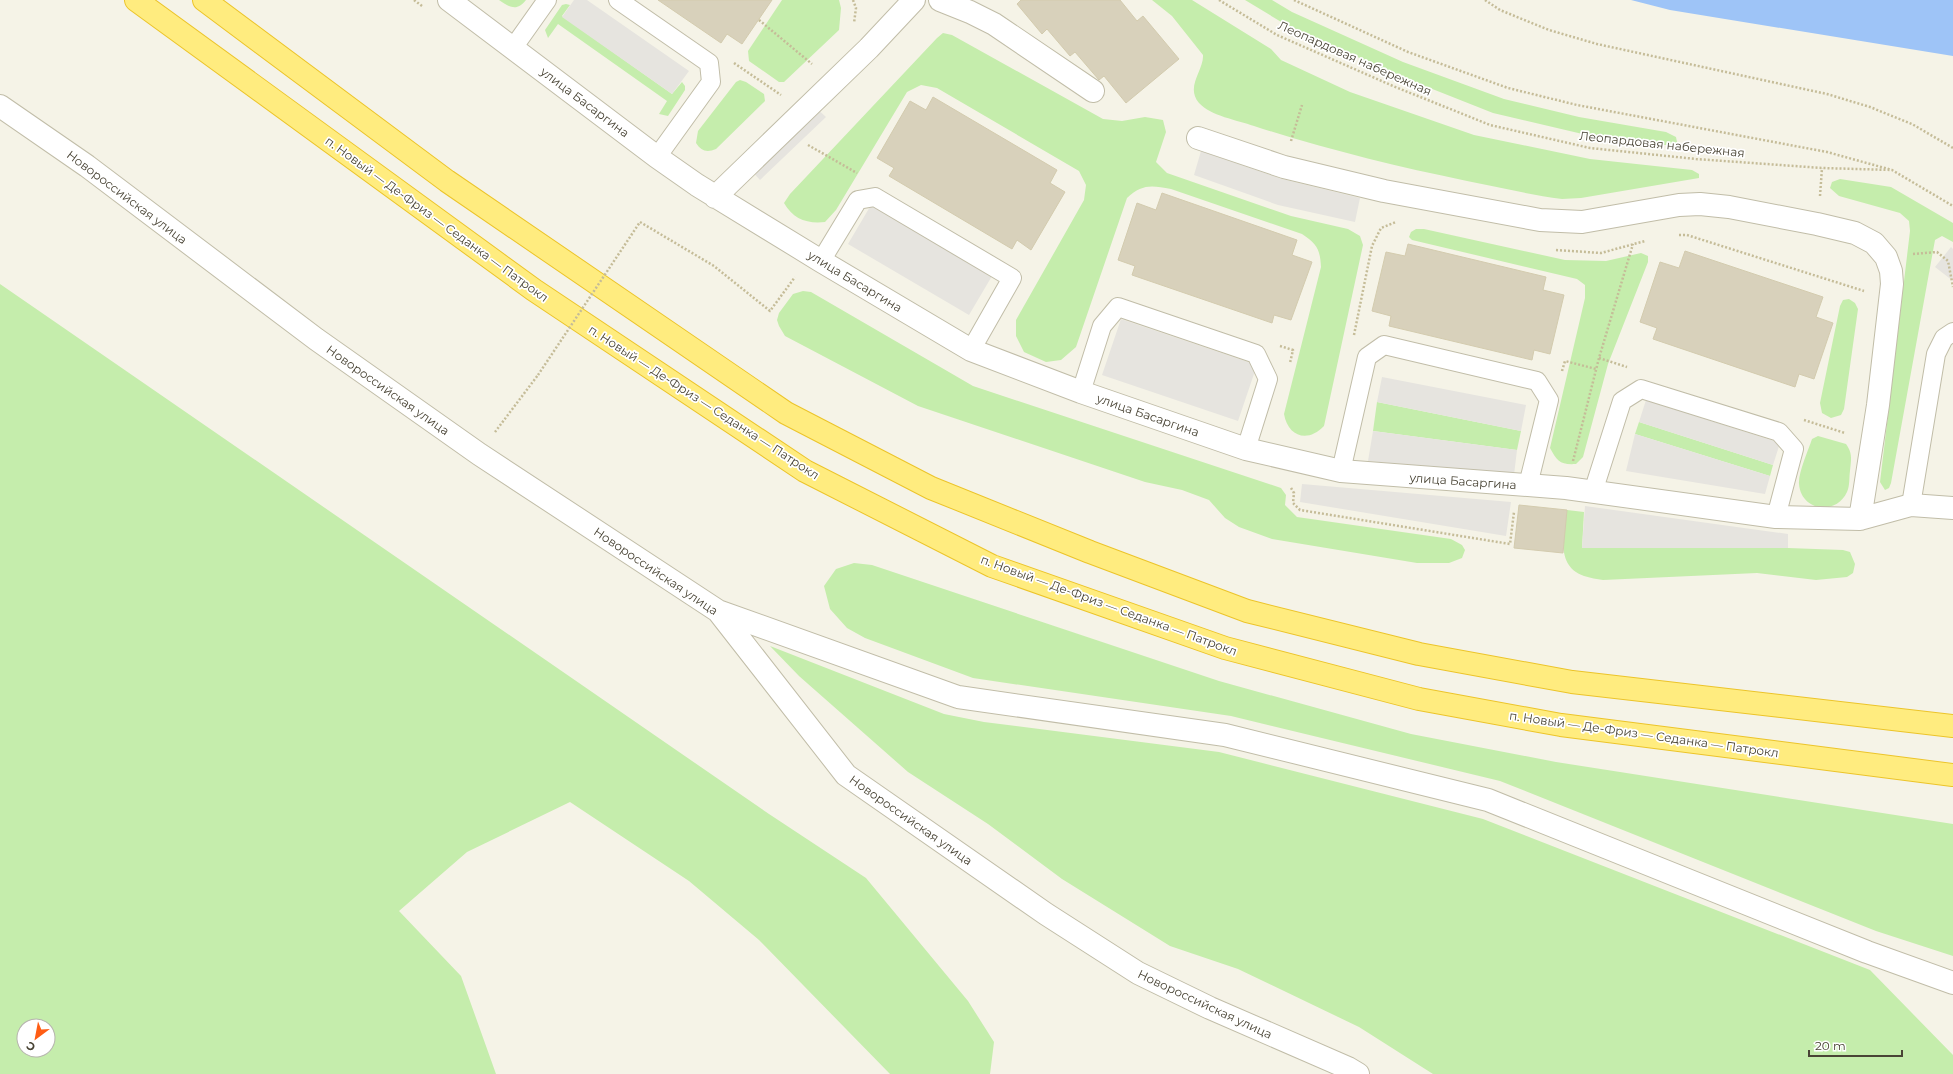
<svg xmlns="http://www.w3.org/2000/svg" width="1953" height="1074" viewBox="0 0 1953 1074" font-family="Montserrat,sans-serif">
<style>
.green{fill:#c5edac;fill-rule:evenodd}
.parking{fill:#e6e4df}
.water{fill:#9ec4f7}
.building{fill:#d8d1bb;stroke:#d3cbae}
.lines{fill:none;stroke-linecap:round;stroke-linejoin:round}
.service-casing{stroke:#c1bda8;stroke-width:20}
.minor-casing{stroke:#c1bda8;stroke-width:24}
.trunk-casing{stroke:#ecc42a;stroke-width:24}
.path{stroke:#c5bc98;stroke-width:2.5;stroke-dasharray:2 2;stroke-linecap:butt}
.service{stroke:#fff;stroke-width:18}
.minor{stroke:#fff;stroke-width:22}
.trunk{stroke:#ffec7f;stroke-width:22}
.path-bridge{stroke:#c5bc98;stroke-width:2.5;stroke-dasharray:2 2;stroke-linecap:butt}
.labels{text-anchor:middle;dominant-baseline:central;stroke-width:3.5;stroke-linejoin:round;paint-order:stroke}
.street-label{font-size:12px;fill:#494435;stroke:#fff}
</style>
<rect width="100%" height="100%" fill="#f5f3e7"/>
<!-- green -->
<path class="green" d="M499 0H526C517 12 509 7 499 0Z
M782 0H839L841 8 839 30 784 82H779L749 61 748 51Z
M1152 0H1192L1271 49 1281 60 1350 92 1474 135 1590 159 1692 170 1699 174V178L1581 198 1562 199C1530 195 1499 187 1467 181 1394 166 1325 149 1254 126 1237 120 1211 116 1199 103 1185 87 1204 70 1203 55L1172 16Z
M1245 0H1272L1292 12 1403 62 1504 99 1579 117 1666 132 1676 137 1677 142 1672 145H1662L1591 136 1493 113 1397 75 1283 23Z
M566 4 570 5 562 16 672 94 682 82 685 86V90L668 116 659 114 667 101 558 24 548 38 545 30 562 5Z
M943 33 952 35 1103 119 1122 121 1145 117 1163 120 1166 132 1156 162 1167 173 1291 216 1348 229 1360 236 1363 245 1324 426C1308 443 1288 437 1284 414L1321 267C1320 249 1317 244 1302 234L1171 189C1151 185 1142 184 1127 198L1076 347 1061 360 1046 362 1024 352 1016 336V320L1084 200 1086 185 1079 171 937 88 921 85 907 92 836 210 825 222C807 224 793 219 784 203L790 194 937 38Z
M740 80 746 82 764 94 765 101 716 149C707 153 701 151 696 143L698 131 736 82Z
M1840 179 1891 187 1953 223V242L1942 236 1935 240 1891 483 1889 488 1885 490 1880 482 1910 231 1909 221 1900 213 1839 196 1830 188 1832 182Z
M1416 229H1424L1565 260 1606 261 1641 253 1648 256V262L1608 364 1583 457 1576 464C1560 465 1557 461 1550 448L1585 298V285L1577 279 1412 240 1409 237 1411 232Z
M0 284 769 814 866 878 968 1001 994 1042 990 1074H890L759 940 689 881 570 802 467 852 399 911 461 976 496 1074H0ZM24 1026H48V1050H24Z
M803 291 811 292 973 386 1281 488 1286 495 1285 505 1297 517 1451 539 1462 545 1465 550 1462 558 1449 563H1417L1272 539 1239 527 1225 518 1209 500 1182 490 1145 482 918 406 785 336 779 326 777 320 779 313 793 294Z
M1849 299 1855 303 1858 309 1844 409 1841 415 1831 418 1822 413 1820 403 1840 306 1843 300Z
M1377 402 1521 431 1517 450 1373 431Z
M1639 422 1773 465 1770 476 1635 434Z
M1818 436 1846 444C1853 454 1851 459 1850 471 1849 477 1850 486 1847 492 1836 516 1801 511 1799 484 1798 473 1808 451 1812 439Z
M1567 510 1584 512 1582 548H1788L1843 550 1850 552 1855 564 1853 573 1847 577 1816 580 1757 573 1603 580C1597 579 1590 578 1584 576 1555 566 1564 534 1567 510Z
M854 563 872 565 1219 681 1411 734 1556 762 1953 824V956L1876 931 1500 781 1231 716 973 678 865 638 847 628 830 609 824 586 836 569Z
M770 646 944 714 984 722 1219 752 1483 819 1870 970 1953 1055V1074H1433L1359 1027 1238 969 1170 946 1062 879 988 824 908 772 799 676Z"/>
<!-- parking -->
<path class="parking" d="M574 0H587L689 71 672 94 562 17Z
M814 106 826 117 760 180 749 168Z
M1201 151 1282 179 1360 198 1355 222 1278 205 1194 175Z
M871 205 992 276 969 315 848 244Z
M1951 247 1953 249V281L1935 267Z
M1121 319 1257 365 1238 421 1102 375Z
M1382 377 1526 405 1521 431 1377 402Z
M1646 400 1780 443 1773 465 1639 422Z
M1373 431 1517 450 1514 475 1368 461Z
M1635 434 1770 476 1765 494 1626 471Z
M1302 484 1511 502 1506 536 1300 502Z
M1585 506 1788 534V548H1582Z"/>
<!-- water -->
<path class="water" d="M1631 0H1953V56L1670 10Z"/>
<!-- building -->
<path class="building" d="M658 0H772L742 44 727 34 721 43Z
M1021 0H1120L1137 21 1143 16 1179 59 1126 103 1104 76 1099 80 1075 52 1070 56 1047 29 1042 34 1017 4Z
M933 97 1057 170 1050 183 1065 192 1031 250 1017 240 1012 249 889 176 894 168 877 158 910 101 926 110Z
M1162 193 1297 240 1292 255 1312 262 1291 320 1274 315 1272 323 1132 275 1135 266 1118 260 1137 203 1156 210Z
M1408 244 1546 277 1543 290 1564 295 1550 354 1534 350 1532 360 1389 326 1391 316 1372 311 1386 252 1405 256Z
M1685 251 1823 297 1816 317 1833 323 1814 379 1799 374 1795 387 1653 339 1657 328 1640 322 1660 262 1679 268Z
M1519 505 1567 510 1563 553 1514 548Z"/>
<g class="lines">
<defs>
<path id="service" d="M618 0 709 63 711 82 657 157
M513 48 547 0
M821 261 858 200 875 197 1012 278 971 350
M1081 392 1102 326 1118 307 1256 354 1268 379 1246 449
M1341 471 1367 357 1384 345 1537 381 1549 400 1528 485
M1593 492 1622 401 1641 389 1779 432 1794 449 1776 517
M1911 505 1936 354 1944 338 1953 332"/>
<path id="minor" d="M449 0 657 157 697 185 821 261 971 350 1081 392 1246 449 1341 471 1566 488 1776 517 1860 519 1911 505 1953 508
M940 0 970 12 994 24 1093 91
M0 106 87 166 316 339 479 454 718 611 846 775 1046 914 1138 973 1210 1008 1348 1068 1358 1074
M1198 138 1284 167 1384 191 1540 220 1582 222 1679 205 1700 204 1729 207 1817 224 1855 233 1874 243 1886 257 1891 271 1892 284 1878 405 1860 519
M715 197 869 48 914 0
M718 611 958 697 1225 735 1488 800 1867 952 1953 983"/>
<path id="trunk" d="M136 0 534 290 805 471 992 566 1225 648 1419 699 1561 725 1953 775
M204 0 447 181 786 413 931 488 1090 552 1247 611 1419 654 1572 682 1953 726"/>
</defs>
<!-- service casing -->
<use href="#service" class="service-casing"/>
<!-- minor casing -->
<use href="#minor" class="minor-casing"/>
<!-- trunk casing -->
<use href="#trunk" class="trunk-casing"/>
<!-- path -->
<path class="path" d="M414 0 422 6
M853 0 856 8 854 23
M1219 0 1277 35 1393 86 1490 125 1590 148 1696 159 1822 168 1892 170
M1294 0 1408 52 1508 88 1577 105 1827 152 1892 170 1953 206
M1485 0 1500 10 1549 30 1597 44 1827 94 1870 107 1912 124 1953 148
M759 20 812 64
M734 63 781 95
M1291 141 1302 105
M808 145 857 173
M1820 196 1822 168
M640 222 714 266 770 311 795 277
M1679 235H1687L1864 291
M1556 250 1601 253 1645 241
M1913 254 1937 252 1948 261 1953 287
M1354 335 1372 246 1381 228 1396 222
M1280 346 1293 350 1290 363
M1599 358 1627 367
M1562 371 1565 361 1596 369
M1804 420 1845 433
M495 432 538 375
M1573 461 1599 358 1633 244
M1291 488 1294 493 1293 503 1300 510 1510 544 1514 512"/>
<!-- service -->
<use href="#service" class="service"/>
<!-- minor -->
<use href="#minor" class="minor"/>
<!-- trunk -->
<use href="#trunk" class="trunk"/>
<!-- path-bridge -->
<path class="path-bridge" d="M538 375 640 222"/>
</g>
<g class="labels">
<!-- street labels -->
<g class="street-label">
<text transform="translate(1355 58) rotate(24)">Леопардовая набережная</text>
<text transform="translate(585 102) rotate(37)">улица Басаргина</text>
<text transform="translate(1662 144) rotate(6)">Леопардовая набережная</text>
<text transform="translate(127 197) rotate(37)">Новороссийская улица</text>
<text transform="translate(437 219) rotate(36)">п. Новый — Де-Фриз — Седанка — Патрокл</text>
<text transform="translate(855 281) rotate(31)">улица Басаргина</text>
<text transform="translate(388 390) rotate(35)">Новороссийская улица</text>
<text transform="translate(704 402) rotate(33)">п. Новый — Де-Фриз — Седанка — Патрокл</text>
<text transform="translate(1148 415) rotate(19)">улица Басаргина</text>
<text transform="translate(1463 481) rotate(4)">улица Басаргина</text>
<text transform="translate(656 571) rotate(34)">Новороссийская улица</text>
<text transform="translate(1109 605) rotate(20)">п. Новый — Де-Фриз — Седанка — Патрокл</text>
<text transform="translate(1644 734) rotate(8)">п. Новый — Де-Фриз — Седанка — Патрокл</text>
<text transform="translate(911 820) rotate(35)">Новороссийская улица</text>
<text transform="translate(1205 1004) rotate(25)">Новороссийская улица</text>
</g>
</g>
<!-- north arrow -->
<g transform="translate(36 1038) rotate(212)"><circle r="19" fill="#ffffff" stroke="#b6b4ae"/>
<path d="M0-3L7 15L0 10L-7 15Z" fill="#ff5d14"/>
<text y="-6" font-size="11" font-weight="bold" text-anchor="middle" fill="#494435">С</text>
</g>
<!-- scale -->
<path d="M1809 1050v6h93v-6" fill="none" stroke="#494435" stroke-width="2"/>
<text x="1815" y="1050" font-size="12" fill="#494435" stroke="#ffffff" stroke-width="3" paint-order="stroke">20 m</text>
</svg>
